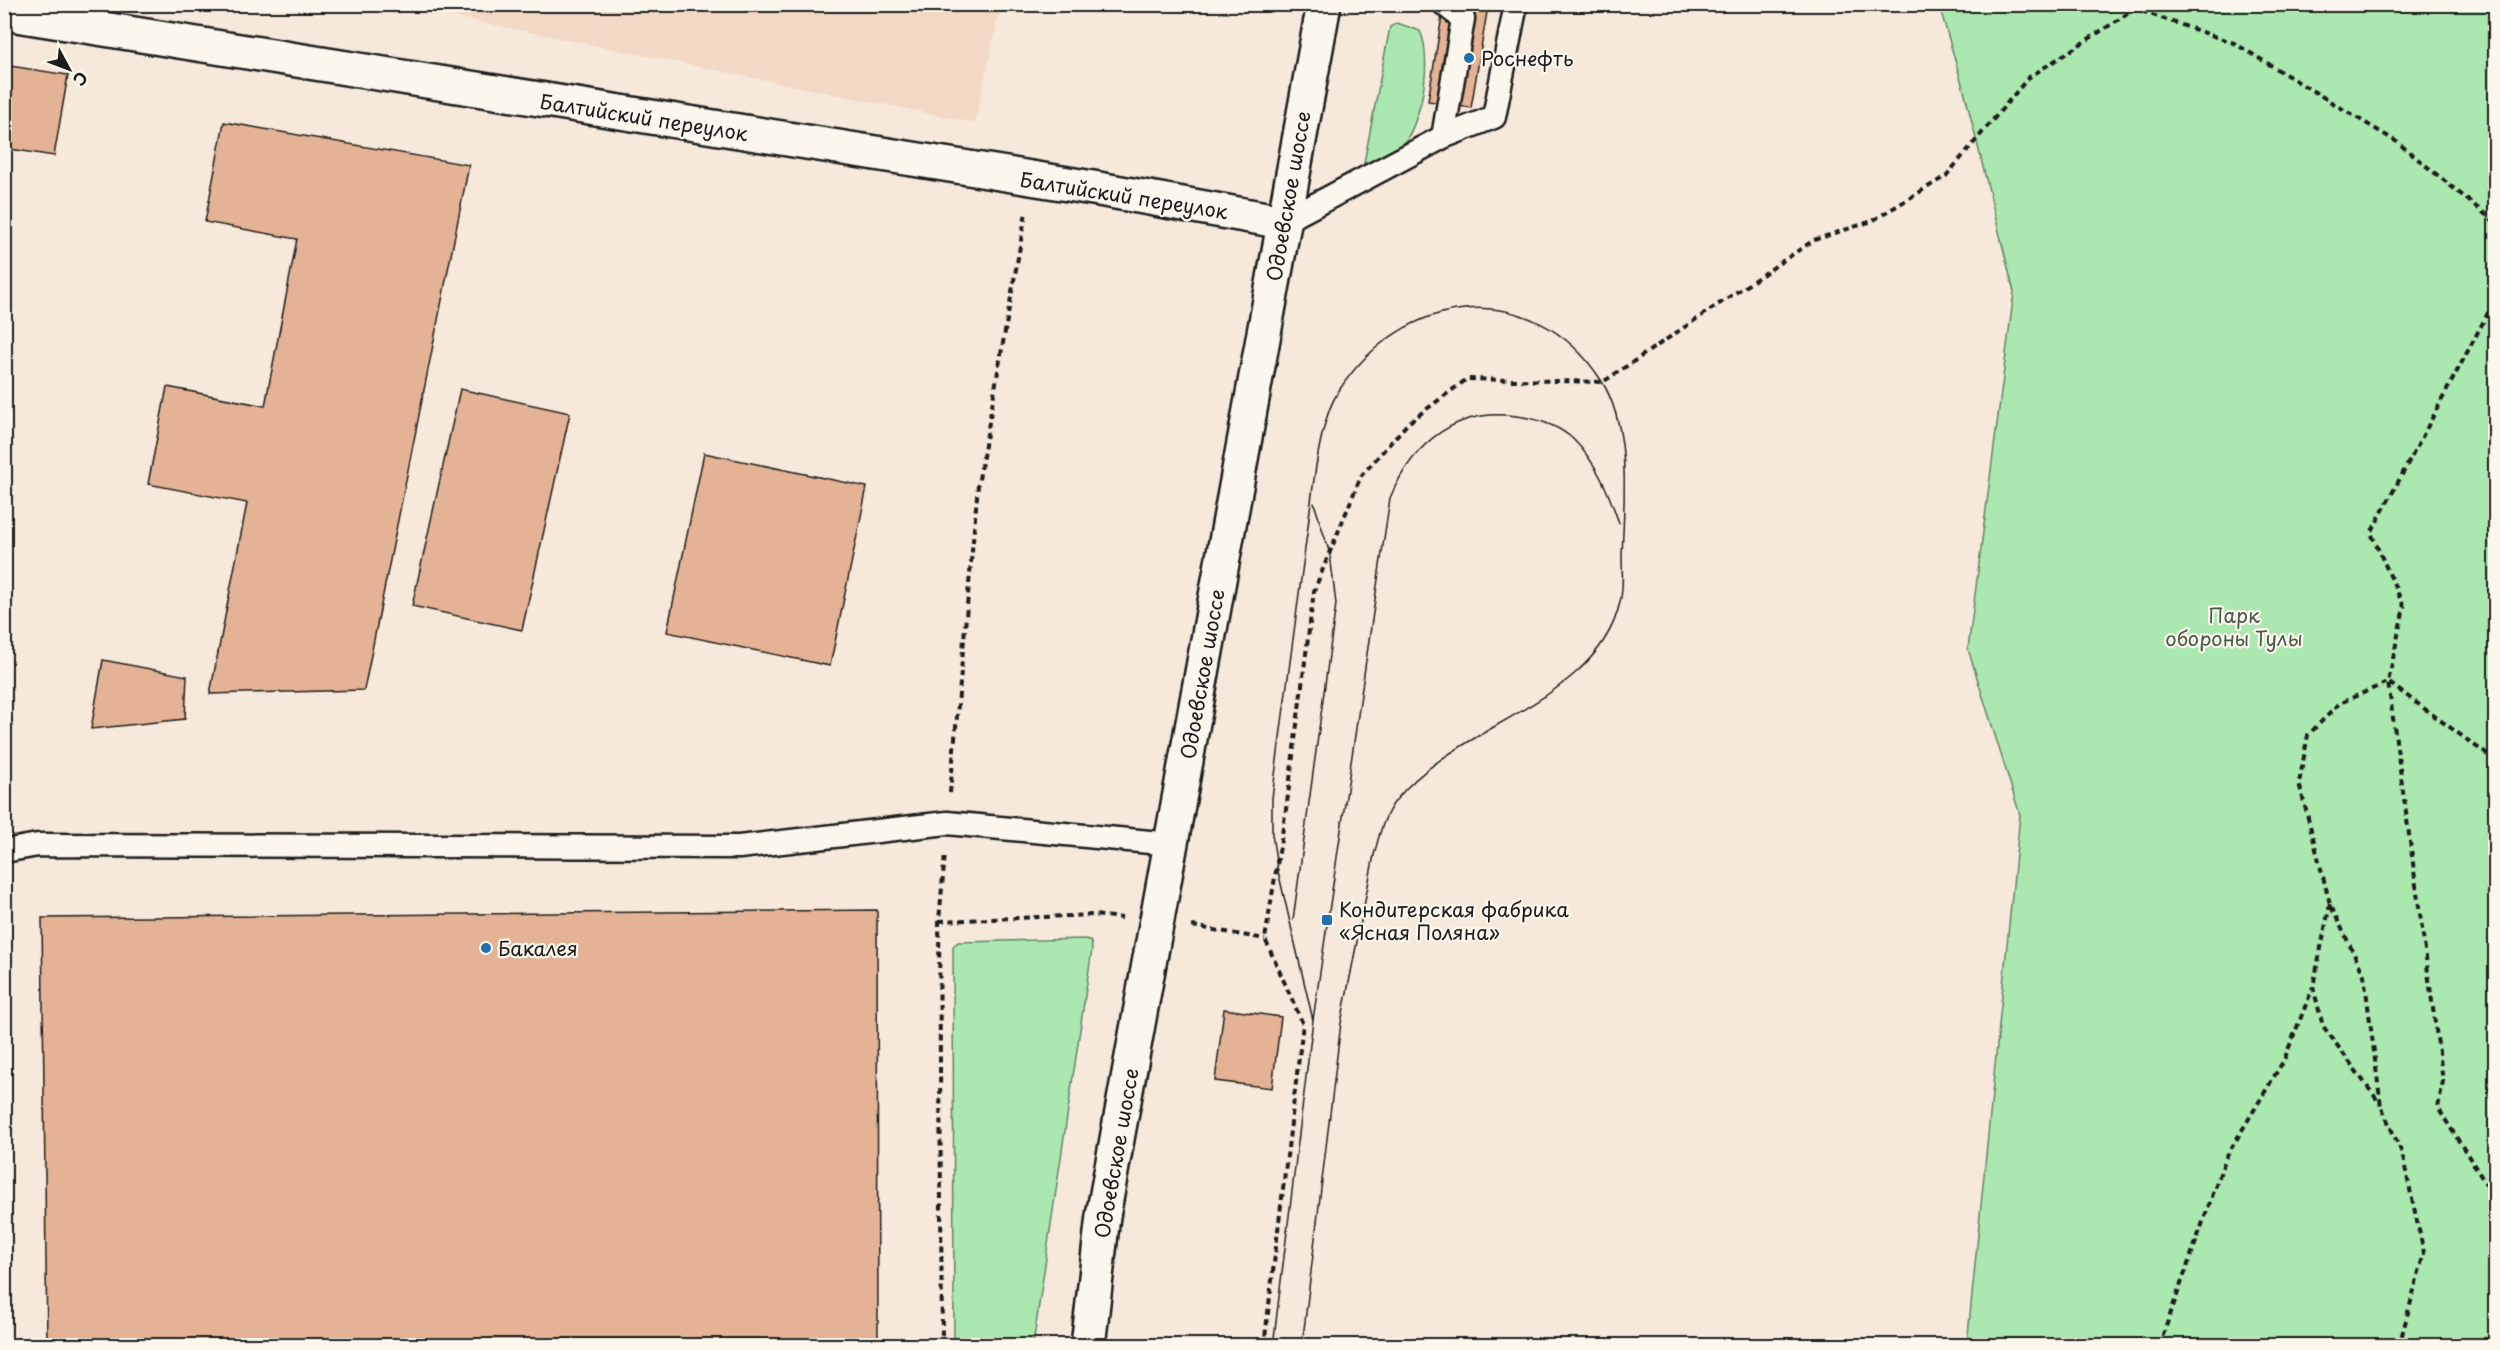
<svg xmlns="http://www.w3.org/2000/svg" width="2500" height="1350" viewBox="0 0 2500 1350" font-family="'Playpen Sans',sans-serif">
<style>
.built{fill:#f1d9c6}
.green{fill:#abe8af;stroke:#648266;stroke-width:1.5}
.building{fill:#e4b395;stroke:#1c1c1c;stroke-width:1.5}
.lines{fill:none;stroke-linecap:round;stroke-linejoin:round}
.lane-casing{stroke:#1c1c1c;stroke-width:27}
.street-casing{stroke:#1c1c1c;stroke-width:38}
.primary-casing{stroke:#1c1c1c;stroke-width:38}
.path{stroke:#1c1c1c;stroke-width:4;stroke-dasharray:6 4.5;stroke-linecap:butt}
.lane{stroke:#fbf7ec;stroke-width:22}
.street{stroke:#fbf7ec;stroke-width:33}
.primary{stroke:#fbf7ec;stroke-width:33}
.tram{stroke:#1c1c1c;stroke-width:1.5}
.poi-dot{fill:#1f6fb2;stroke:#fbf7ec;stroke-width:2}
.labels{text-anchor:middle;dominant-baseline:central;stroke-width:4.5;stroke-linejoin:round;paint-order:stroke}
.poi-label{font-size:20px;fill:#1c1c1c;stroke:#fbf7ec;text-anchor:start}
.street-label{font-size:20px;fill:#1c1c1c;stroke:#fbf7ec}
.park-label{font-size:20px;fill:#475948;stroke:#fbf7ec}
</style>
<rect width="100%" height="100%" fill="#f6e9db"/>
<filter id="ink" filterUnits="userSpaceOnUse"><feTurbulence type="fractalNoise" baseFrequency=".0167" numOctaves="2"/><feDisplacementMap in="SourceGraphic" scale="12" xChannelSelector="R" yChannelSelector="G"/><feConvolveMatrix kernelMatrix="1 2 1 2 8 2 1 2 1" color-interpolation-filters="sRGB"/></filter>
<g filter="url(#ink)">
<!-- built -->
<path class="built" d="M397 5 1001 4V5L975 123Z"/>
<!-- green -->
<path class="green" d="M1939 5H2495V1345H1967L2020 815 1968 649 2014 292 1965 94Z
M1397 23 1420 31C1435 62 1419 150 1382 163 1377 165 1369 163 1364 163L1390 27Z
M1086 939 1091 942 1092 949 1033 1345H954L953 946 958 942Z"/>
<!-- building -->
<path class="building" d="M1444 4 1488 6 1471 108 1428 101Z
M4 65 68 75 54 156 4 148Z
M224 122 469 165 364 690 210 694 247 503 148 484 167 387 265 406 297 239 205 222Z
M460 389 570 413 522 630 412 606Z
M704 453 867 487 830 666 667 632Z
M103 660 187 676 185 719 91 729Z
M877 910 878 1346H47L42 918Z
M1224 1009 1281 1017 1272 1088 1215 1081Z"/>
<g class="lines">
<defs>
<path id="lane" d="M1443 137 1494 117 1516 4
M1283 222 1443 137 1463 19 1444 4
M4 851 38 845 739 847 947 823 1171 844"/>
<path id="street" d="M4 13 1093 188 1283 222"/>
<path id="primary" d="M1088 1346 1103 1216 1324 4"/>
</defs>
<!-- lane casing -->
<use href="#lane" class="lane-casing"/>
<!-- street casing -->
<use href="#street" class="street-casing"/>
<!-- primary casing -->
<use href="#primary" class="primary-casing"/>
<!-- path -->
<path class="path" d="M2126 4 2135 9 2144 4
M2496 761 2388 682 2443 1081 2438 1108 2496 1200
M950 793 978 485 1026 212
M2330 904 2313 987 2323 1026 2381 1105
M939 921 1094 915 1122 918
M1192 926 1265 939
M942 1346 939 921 945 854
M1264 1346 1303 1024 1265 939 1287 803 1314 591 1361 476 1408 423 1467 379 1603 382 1814 240 1872 221 1946 176 2028 78 2135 9 2234 43 2397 142 2496 223
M2159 1346 2226 1157 2284 1060 2313 987
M2399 1346 2424 1253 2402 1153 2381 1106 2364 975 2330 904 2299 783 2308 735 2340 703 2388 682 2404 607 2371 533 2488 313 2496 304"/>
<!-- lane -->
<use href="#lane" class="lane"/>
<!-- street -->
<use href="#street" class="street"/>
<!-- primary -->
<use href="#primary" class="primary"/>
<!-- tram -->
<path class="tram" d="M1293 920 1336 604 1330 554 1314 503
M1273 1346 1313 1020 1390 498C1414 441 1459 405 1523 417 1540 420 1560 427 1573 439 1597 463 1608 491 1619 523
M1302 1346 1341 1023 1374 855C1379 836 1384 815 1396 800 1456 724 1598 703 1620 602 1624 588 1622 571 1622 556 1624 501 1632 429 1601 380 1533 274 1401 292 1338 392 1317 425 1312 500 1306 541 1295 626 1284 712 1272 798V834L1277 867 1313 1020"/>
</g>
</g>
<!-- markers -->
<g class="poi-dot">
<circle cx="1469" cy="58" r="6"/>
<rect x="1321" y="914" width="12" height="12" rx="3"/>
<circle cx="486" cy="948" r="6"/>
</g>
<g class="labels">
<!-- poi labels -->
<g class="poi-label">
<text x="1481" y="58">Роснефть</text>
<text x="1339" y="909">Кондитерская фабрика<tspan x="1339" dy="23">«Ясная Поляна»</tspan></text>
<text x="498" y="948">Бакалея</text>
</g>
<!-- street labels -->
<g class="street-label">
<text transform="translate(644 117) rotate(9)">Балтийский переулок</text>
<text transform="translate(1124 195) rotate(9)">Балтийский переулок</text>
<text transform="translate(1288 196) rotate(-80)">Одоевское шоссе</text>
<text transform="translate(1202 674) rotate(-80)">Одоевское шоссе</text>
<text transform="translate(1116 1153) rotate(-80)">Одоевское шоссе</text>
</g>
<!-- park labels -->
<g class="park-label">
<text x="2234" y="615">Парк<tspan x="2234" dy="23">обороны Тулы</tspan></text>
</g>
</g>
<!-- margin -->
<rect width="2500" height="1350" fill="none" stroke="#fbf7ec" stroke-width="24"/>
<rect x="12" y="12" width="2476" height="1326" fill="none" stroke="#1c1c1c" stroke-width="2" filter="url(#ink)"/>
<!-- north arrow -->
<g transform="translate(69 69) rotate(131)" stroke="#fbf7ec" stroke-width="4.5" paint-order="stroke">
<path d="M0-4.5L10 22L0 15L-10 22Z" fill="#1c1c1c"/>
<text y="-9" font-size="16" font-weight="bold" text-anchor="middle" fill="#1c1c1c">С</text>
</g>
</svg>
